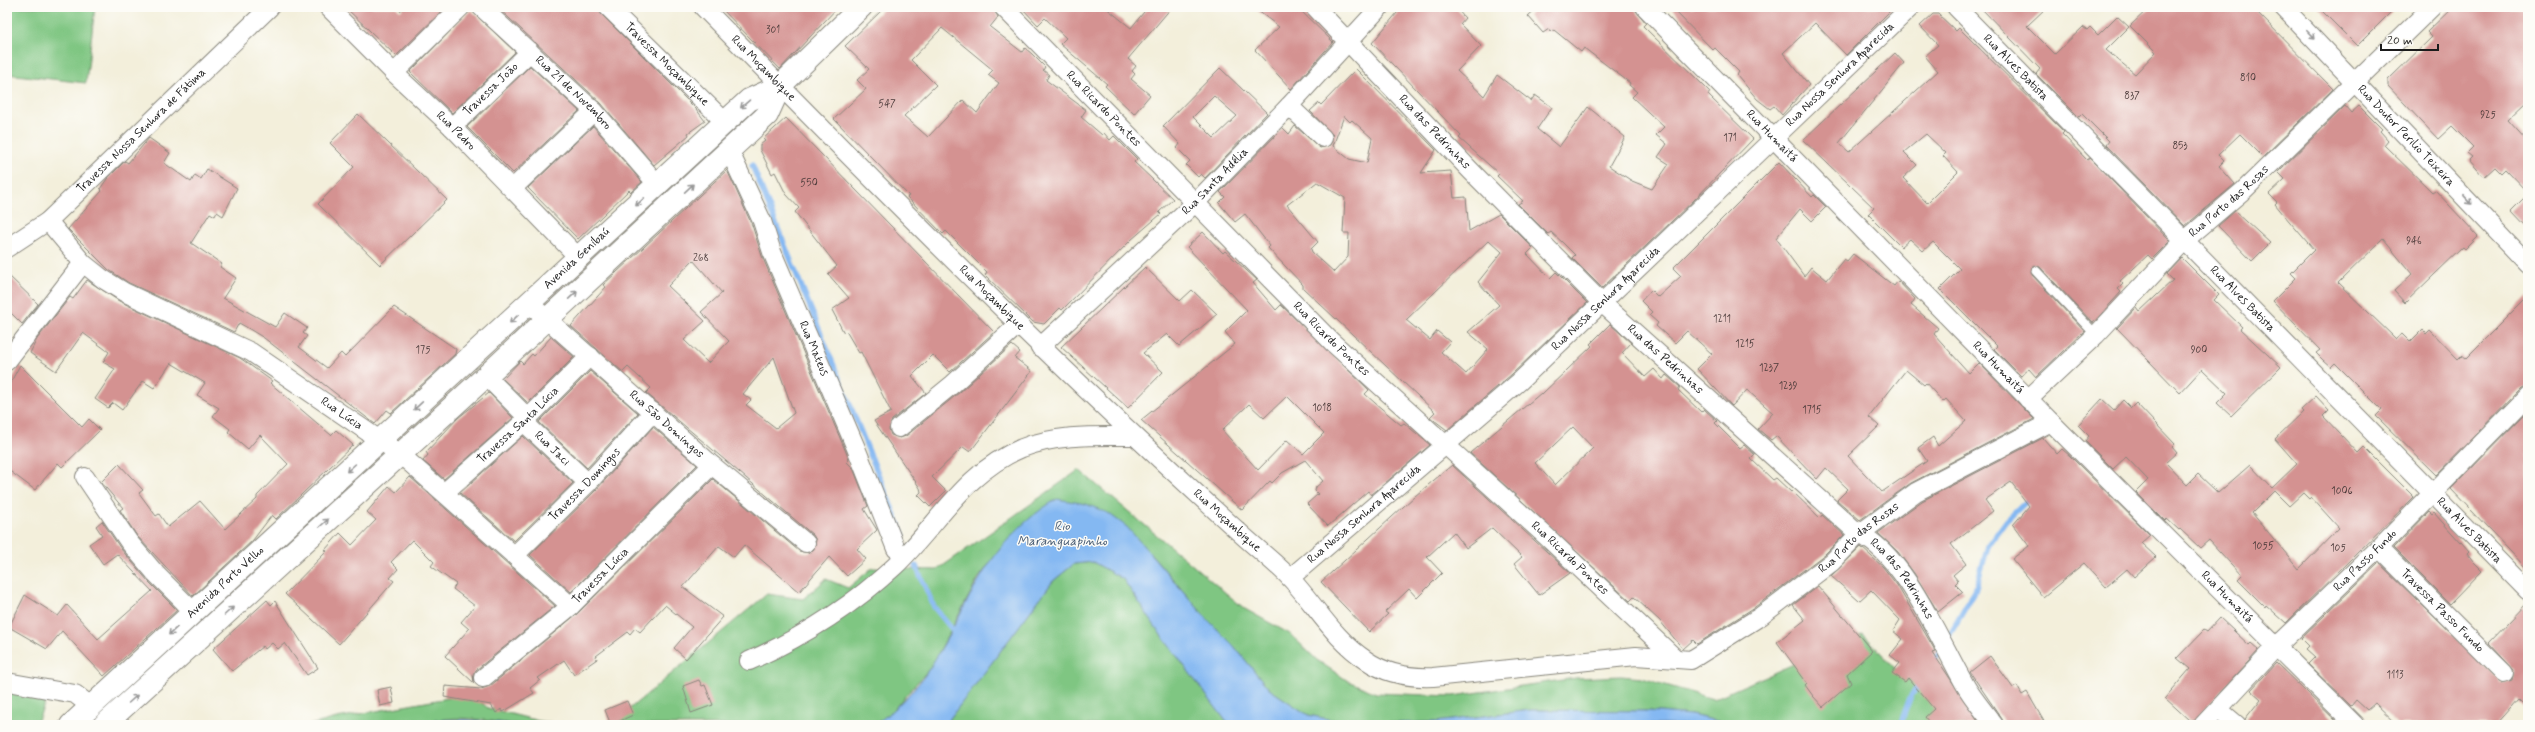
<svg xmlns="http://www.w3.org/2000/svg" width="2535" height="732" viewBox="0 0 2535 732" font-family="Mynerve,sans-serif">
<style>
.green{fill:#7fc682;stroke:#4e714f}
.water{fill:#84b8f2;stroke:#506a87}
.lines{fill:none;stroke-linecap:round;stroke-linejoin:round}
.stream{stroke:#84b8f2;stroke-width:5.5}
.building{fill:#d49291;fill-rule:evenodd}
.service-casing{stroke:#88867c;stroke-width:11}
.minor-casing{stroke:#88867c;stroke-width:20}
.primary-casing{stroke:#88867c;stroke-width:24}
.service{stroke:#fff;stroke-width:9}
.minor{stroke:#fff;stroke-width:18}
.primary{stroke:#fff;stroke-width:22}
.oneway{stroke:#999}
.labels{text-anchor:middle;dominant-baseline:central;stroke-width:3;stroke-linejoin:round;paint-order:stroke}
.number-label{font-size:10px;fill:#4a3a39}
.street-label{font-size:12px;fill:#1c1c1c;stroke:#fdfcf7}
.water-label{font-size:13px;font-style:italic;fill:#465a72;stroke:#fdfcf7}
</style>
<rect width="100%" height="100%" fill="#fdfcf7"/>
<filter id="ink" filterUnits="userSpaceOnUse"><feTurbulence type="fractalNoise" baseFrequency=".025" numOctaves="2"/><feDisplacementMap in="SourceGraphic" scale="8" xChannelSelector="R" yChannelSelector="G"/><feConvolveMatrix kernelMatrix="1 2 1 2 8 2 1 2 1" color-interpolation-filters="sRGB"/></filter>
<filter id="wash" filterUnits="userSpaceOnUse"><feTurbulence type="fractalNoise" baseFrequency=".012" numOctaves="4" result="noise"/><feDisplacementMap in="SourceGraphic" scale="16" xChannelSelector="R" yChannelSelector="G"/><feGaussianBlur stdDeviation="0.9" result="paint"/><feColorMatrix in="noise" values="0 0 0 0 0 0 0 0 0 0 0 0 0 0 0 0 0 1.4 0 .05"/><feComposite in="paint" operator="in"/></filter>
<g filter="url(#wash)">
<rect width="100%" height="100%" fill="#f3efdb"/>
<!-- green -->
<path class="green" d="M7 7H95L86 83 7 74Z
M1079 470 1245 609 1290 634 1317 660 1348 681 1376 693 1453 696 1576 678 1621 676 1642 678 1713 699 1863 634 1906 680 1940 676 1966 725H1734L1691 715 1649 711 1531 710 1436 722 1353 724 1308 715 1269 689 1233 645 1208 620 1152 555 1005 543 978 579 931 667 892 711 875 725H610L767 594 803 599 826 579 848 588 872 568 937 570Z
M1093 562 1123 579 1161 635 1229 725H945L1053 581 1074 564Z
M7 682 50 690 36 725H7Z
M470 694 488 708 539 721 574 725C557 725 541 726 524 725 494 723 453 711 424 725H310L337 718Z"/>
<!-- water -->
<path class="water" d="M1057 499 1086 504 1108 513 1127 527 1208 620 1233 645 1269 689 1308 715 1353 724 1436 722 1531 710 1649 711 1691 715 1734 725H1229L1161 635 1123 579 1093 562 1074 564 1053 581 945 725H875C895 709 918 688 931 666 972 600 986 542 1057 499Z
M435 720H467L525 725H424Z"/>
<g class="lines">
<!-- stream -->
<path class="stream" d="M752 165 903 535
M916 566 934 607 956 634
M1933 663 1975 591 1988 546 2006 521 2031 497
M1900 725 1910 698 1920 681"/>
</g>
<g id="blocks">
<!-- building -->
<path class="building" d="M345 7H396L400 11 405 7H446L396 56Z
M497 7H598L601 14 696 109 705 121 688 133 689 135 654 165 601 103Z
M720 7H838L780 69Z
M885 7H993L998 17 990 27 1022 52 1025 48 1032 54 1045 67 1043 70 1049 75 1046 80 1086 110 1081 117 1102 135 1104 133 1110 140 1114 136 1137 159 1134 162 1173 199 1159 212 1161 214 1131 240 1062 310 1060 308 1044 324 1033 322 985 275 987 272 946 231 943 234 907 197 909 196 834 119 866 89 857 80 869 69 845 46ZM942 28 993 70 988 75 999 83 977 113 963 100 928 137 904 116 936 85 911 60Z
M1021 7H1105L1131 28 1148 7H1172L1128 59 1136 66 1132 71 1135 74 1131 79 1150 95 1134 114 1105 86 1107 84 1060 44 1066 38 1045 18 1038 25Z
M1253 7H1297L1333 42 1291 89 1255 50 1279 27Z
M1402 7H1455L1465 18 1460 24 1481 46 1457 71 1484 96 1497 75 1531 101 1535 95 1552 107 1537 129 1559 147 1588 107 1625 137 1609 166 1632 181 1652 189 1669 164 1658 157 1667 144 1656 135 1664 127 1632 97 1637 92 1629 85 1630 83 1584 48 1581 52 1554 30 1551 32 1549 29 1543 33 1528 16 1538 7H1633L1646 23 1643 26 1710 92 1708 95 1753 139 1694 200 1602 288 1572 258 1575 255 1563 243 1551 232 1548 234 1518 204 1523 201 1497 176 1499 174 1459 138 1461 136 1372 43Z
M1671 7H1894L1846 55 1815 23 1783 53 1809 85 1782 115 1774 106 1770 109 1757 99 1737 75 1739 72 1715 48 1713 50Z
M1980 7H2047L2027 26 2055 54 2083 27 2087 30 2090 27 2098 35 2117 16 2129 27 2106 50 2135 74 2156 52 2130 26 2150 7H2252L2333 89 2263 157 2240 134 2218 155 2224 161 2219 166 2235 184 2185 226 2106 145 2109 141 2082 114 2079 117 2036 74 2040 69Z
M2318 7H2396L2357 46Z
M2453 7H2528V101L2508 120 2528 142V193L2505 169 2501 173 2495 167 2484 177 2469 160 2472 157 2467 153 2473 147 2452 126 2438 139 2388 86V80L2432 37 2427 32Z
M471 10 515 52 452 113 410 72Z
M1933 14H1938L1956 31 1959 28 2064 132 2062 134 2087 160 2090 158 2170 241 2152 259 2148 255 2120 281 2123 284 2118 289 2121 292 2093 323 2040 267 2035 265 2032 267V275L2084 331 2036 377 2029 369 2021 376 1994 349 1997 346 1940 289 1960 269 1933 242 1923 251 1910 239 1901 247 1868 214 1874 208 1803 140 1895 53 1904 63 1839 143 1849 152 1938 71 1925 56 1938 45 1920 26ZM1926 134 1946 153 1943 156 1958 172 1927 203 1903 178 1917 165 1904 152Z
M530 66 579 111 513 173 467 127Z
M1220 68 1267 113 1205 178 1201 174 1198 177 1186 165 1190 161 1177 148 1180 144 1163 126ZM1214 96 1237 116 1214 138 1193 117Z
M1356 69 1436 150 1421 173 1451 171 1454 198 1466 197 1469 231 1499 214 1533 248 1527 254 1550 278 1556 272 1587 303 1512 374 1447 430 1430 417 1435 412 1303 288V285L1268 248 1270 246 1245 214 1235 222 1219 203 1225 197 1220 192 1283 128 1289 134 1295 126 1320 148 1330 145 1333 135 1310 111 1319 103 1321 105ZM1344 116 1350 122 1352 120 1372 138 1367 163 1349 159 1333 146ZM1317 182 1345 198 1343 233H1349L1348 257 1334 272 1312 252 1311 249 1318 242 1287 205ZM1489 240 1502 252 1478 282 1499 305 1468 332 1488 349 1466 374 1441 352 1450 342 1437 331 1430 340 1406 320Z
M2345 106 2351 113 2359 106 2382 129 2380 131 2388 140 2384 145 2432 192 2435 190 2478 236 2465 249 2463 247 2405 303 2394 291 2412 274 2383 239 2338 283 2396 339 2402 334 2410 342 2422 330 2426 334 2430 330 2458 359 2461 356 2465 359 2528 296V386L2520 389 2436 475 2376 416 2382 410 2335 363 2331 367 2323 360 2316 353 2320 350 2273 301 2296 278 2291 273 2314 250 2284 215 2275 204 2277 202 2269 194 2285 179 2278 172Z
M358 114 447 200 380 265 318 204 354 167 330 143Z
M786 118 994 332 950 372 933 355 912 376 926 393 892 420 889 429 891 435 900 438 906 436 960 392 1012 345 1020 352 1015 358 1032 371 970 452 963 447 932 477 946 491 930 507 918 495 921 492 920 488 874 421 891 412 861 352 859 353 846 331 844 333 832 310 849 298 828 274 837 266 795 212 799 208 786 194 775 172 772 174 760 150V145L765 141 763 139Z
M593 126 642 182 631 192 629 190 578 239 528 188Z
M149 138 170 153 164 163 191 182 195 175 201 179 207 169 237 188 223 216 217 212 215 216 210 213 191 243 222 264 220 267 236 278 223 298 275 327 285 313 307 328 303 333 307 336 299 347 327 368 341 353 345 357 394 307 456 349 455 354 391 413 387 410 375 424 264 338 246 327 239 323 234 332 129 283 109 270 68 229 102 191 100 189 107 179 125 161 128 163Z
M1779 162 1812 197 1814 195 1826 207 1812 221 1800 209 1776 238 1804 276 1811 267 1827 280 1844 259 1847 261 1853 254 1894 286 1898 281 1915 299 1911 305 1938 328 1934 334 1969 373 1979 363 2034 419 1911 483 1860 520 1837 500 1848 489 1826 468 1817 479 1776 436 1771 440 1758 429 1773 413 1747 390 1732 406 1697 369 1712 354 1687 331 1675 343 1656 326 1658 323 1649 315 1652 312 1641 301 1651 290 1658 297 1681 276 1673 268ZM1906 370 1924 385 1926 383 1943 402 1946 399 1966 421 1938 446 1933 437 1918 448 1927 461 1882 492 1848 456 1879 426 1869 417Z
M727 170 752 225 762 256 846 452 849 460 847 462 853 468 868 506 864 509 877 530 857 549 866 559 847 576 829 557 799 592 744 545 734 557 719 546 683 587 723 617 686 659 674 648 692 627 665 605 640 632 635 628 630 634 628 632 596 656 597 659 574 675 564 660 538 678 540 680 530 688 534 693 503 712 501 709 496 713 491 705 444 697 445 686 481 689 490 686 578 613 713 479 799 551 809 553 814 549 816 540 813 535 646 393 651 388 628 367 623 372 571 326 606 287 603 285ZM693 260 722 293 701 312 729 341 708 363 684 340 705 321 668 286ZM774 357 794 413 776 428 746 405 751 400 743 394Z
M2528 194V229L2511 211Z
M2235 211 2270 243 2252 261 2218 226Z
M1203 232 1223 253 1225 251 1257 280 1253 283 1276 310 1281 305 1369 390 1365 394 1375 403 1401 425 1404 423 1430 445 1371 495 1368 491 1328 526 1307 504 1318 494 1315 491 1316 487 1323 481 1305 460 1282 473 1272 483 1270 481 1242 510 1141 420 1235 344 1225 332 1247 310 1187 247ZM1287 396 1324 433 1303 454 1287 440 1258 470 1222 430 1249 404 1264 418Z
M2182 258 2219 295 2214 300 2242 327 2240 329 2281 367 2231 416 2217 403 2227 393 2202 369 2180 393 2117 328 2136 308 2139 312 2173 280 2167 274Z
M1145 267 1180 301 1192 290 1217 314 1179 346 1167 334 1143 353 1163 372 1128 408 1061 347Z
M7 274 38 304 22 324 7 309Z
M87 280 119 301 240 358 272 381 270 383 331 435 336 430 353 445 276 519 272 515 253 540 193 596 137 536 120 510 123 508 101 482 119 464 143 490 139 493 156 516 159 514 168 527 200 501 225 529 257 499V496L288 464 260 435 248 449 228 432 230 429 213 416 219 408 197 395 205 383 171 363 154 388 143 381 122 410 113 403 108 408 95 399 115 369 103 362 109 352 83 333 56 371 30 353 37 339 70 297 73 299Z
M1610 324 1631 343 1622 353 1645 377 1654 369 1663 379 1666 375 1680 387 1678 390 1701 412 1704 409 1717 421 1715 423 1740 448 1744 445 1755 455 1751 459 1773 480 1776 478 1791 492 1792 491 1820 518 1822 515 1844 535 1825 554 1755 607 1697 644 1693 640 1683 649 1660 621 1634 597 1630 601 1470 453 1541 393 1542 394 1592 346 1590 344ZM1573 427 1593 448 1555 485 1535 463Z
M551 337 574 357 528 403 503 379 520 361 523 364 532 354 534 356Z
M20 365 82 427 89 419 100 430 62 467 58 463 35 490 7 469V389Z
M590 371 638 413 587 468 539 422Z
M489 393 513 418 444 479 423 461 428 455 426 452 458 418Z
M2316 396 2329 410 2323 416 2358 453 2364 447 2414 497 2286 623 2266 605 2265 607 2238 580 2242 576 2209 540 2200 548 2180 529 2179 530 2167 519 2165 521 2136 492 2148 480 2126 457 2113 469 2085 441 2089 436 2078 425 2102 399 2114 410 2123 400 2131 408 2136 403 2175 444 2172 447 2177 453 2166 463 2187 485 2198 474 2218 493 2250 465 2272 488 2297 464 2275 439 2303 412 2301 410ZM2274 491 2289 506 2303 493 2309 499 2311 497 2339 528 2299 569 2252 513Z
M2528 411V570L2451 489Z
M653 427 697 465 571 592 530 555 596 490Z
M523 436 573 483 514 541 460 493Z
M2043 438 2057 454 2062 449 2070 456 2150 535 2141 543 2156 557 2134 577 2127 569 2106 587 2084 563 2043 597 2012 559 2029 546 2013 525 2029 506 2011 482 1985 500 1993 511 1951 544 1966 564 1953 575 1958 581 1955 584 1963 592 1938 612 1914 573 1898 552 1878 533 1922 501Z
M1452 465 1570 573 1539 595 1514 564 1522 557 1492 528 1466 548 1454 532 1427 557 1442 573 1417 598 1409 589 1385 612 1388 614 1369 632 1321 582 1415 496Z
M410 477 555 606 476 670 473 675 474 683 445 656 469 629 461 622 475 606 453 589 456 584 431 566 434 562 412 540 391 562 398 569 390 578 394 581 339 644 285 594 327 551 325 550 340 533 352 545 376 520 367 512 389 486 396 492Z
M2429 512 2432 515 2434 513 2461 543 2469 552 2467 554 2473 562 2482 571 2450 604 2394 548Z
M102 521 121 549 148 581 177 610 104 676 62 631 47 649 9 627 25 595 58 616 67 605 98 639 152 591 117 554 103 564 89 544 102 535 96 526Z
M1861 547 1883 567 1897 585 1936 652 1933 653 1981 725H1931L1925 717 1934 709 1908 678 1905 682 1892 673 1900 663 1890 655 1903 639 1893 631 1900 620 1871 590 1859 601 1831 576Z
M2379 563 2502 683 2512 680 2514 670 2489 643 2528 602V710L2518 700 2496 725H2398L2375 703 2367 710 2356 700 2351 706 2308 664 2315 657 2306 649 2309 646 2301 638Z
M1818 586 1872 651 1847 674 1851 683 1823 707 1813 696 1805 685 1807 683 1777 642 1805 620 1793 605Z
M267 600 271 605 275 601 318 668 307 675 285 643 278 649 272 643 265 649 263 646 232 671 213 649Z
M2220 618 2249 645 2251 643 2259 650 2194 721 2189 720 2165 698 2190 669 2177 658 2204 630 2207 632Z
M1990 656 2013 688 2017 686 2022 695 2027 692 2046 725H2004L2002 719 1970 672Z
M2276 663 2336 721 2332 725H2247L2245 719 2261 699 2251 690Z
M699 680 702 686 705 685 713 705 691 713 683 686Z
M391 687 394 703 380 706 377 690Z
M627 701 633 715 611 725 605 710Z"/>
</g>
</g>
<g filter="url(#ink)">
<use href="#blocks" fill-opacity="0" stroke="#88867c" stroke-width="1"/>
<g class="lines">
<defs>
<path id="service" d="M2036 271 2096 335"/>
<g id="minor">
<path id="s1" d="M328 7 394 73 452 127 579 258"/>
<path id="s2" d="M481 7 594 111 658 185"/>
<path id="s3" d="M608 7 725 122"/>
<path id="s4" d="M703 7C878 186 1053 364 1239 532 1256 548 1275 562 1291 579 1316 606 1335 640 1366 660 1386 674 1409 678 1433 677L1636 656 1691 660 1761 616 1832 562 1859 534 1916 492 2051 422"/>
<path id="s5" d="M1003 7 1332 342 1547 537 1674 657"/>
<path id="s6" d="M1315 7 1471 171 1602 303 1859 534C1904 554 1940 641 1964 683 1972 698 1984 711 1994 725"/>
<path id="s7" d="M1645 7 2051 422 2355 725"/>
<path id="s8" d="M1956 7 2528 591"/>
<path id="s9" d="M2283 7 2528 264"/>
<path d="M394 73 461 7"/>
<path d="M1289 106 1323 138"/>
<path id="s10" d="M452 127 530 52"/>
<path id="s11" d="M729 150 762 221 772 252 856 448 896 549"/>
<path d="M513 188 594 111"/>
<path id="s12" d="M48 221 83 263 103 279 124 292 251 352 400 454 571 606"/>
<path id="s13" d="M7 248 48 221 270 7"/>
<path id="s14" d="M530 304 712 465 806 543"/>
<path id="s15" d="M1040 347 1196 202 1289 106 1380 7"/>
<path d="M7 361 83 263"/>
<path id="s16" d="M486 376 522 412 530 428 588 483"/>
<path id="s17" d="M2028 399 2096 335 2184 241 2244 190 2432 7"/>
<path d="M899 428 953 384 1018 325"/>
<path d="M85 477 129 542 156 574 194 612"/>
<path id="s18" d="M445 492 527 419 590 356"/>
<path id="s19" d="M2379 548 2504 673"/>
<path id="s20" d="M515 555 588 483 653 412"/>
<path id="s21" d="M1290 578 1519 382 1911 7"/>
<path d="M749 661C803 637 851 607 895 566 939 524 963 473 1022 448 1058 434 1095 436 1133 436"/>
<path id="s22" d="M483 678 571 606 712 465"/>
<path d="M7 682 75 694 92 707"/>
<path d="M2219 710 2237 725"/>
<path id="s23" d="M2203 725 2277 646 2379 548 2528 396"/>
</g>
<g id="primary">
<path id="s24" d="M71 725 749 100 780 86 861 7"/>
<path d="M104 725 486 376 767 115 780 86"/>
</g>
</defs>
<!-- service casing -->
<use href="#service" class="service-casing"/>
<!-- minor casing -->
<use href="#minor" class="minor-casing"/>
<!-- primary casing -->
<use href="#primary" class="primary-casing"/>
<!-- service -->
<use href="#service" class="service"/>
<!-- minor -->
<use href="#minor" class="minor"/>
<!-- primary -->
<use href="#primary" class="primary"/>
</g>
<!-- one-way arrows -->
<defs><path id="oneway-shaft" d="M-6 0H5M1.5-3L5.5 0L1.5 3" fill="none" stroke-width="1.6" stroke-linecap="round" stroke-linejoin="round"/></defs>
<g class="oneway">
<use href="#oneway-shaft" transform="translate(2311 35) rotate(46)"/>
<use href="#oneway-shaft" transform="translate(745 104) rotate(139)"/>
<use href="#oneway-shaft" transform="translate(689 188) rotate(-43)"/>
<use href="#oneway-shaft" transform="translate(2468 200) rotate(47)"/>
<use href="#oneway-shaft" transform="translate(640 202) rotate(137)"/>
<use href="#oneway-shaft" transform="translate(573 295) rotate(-43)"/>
<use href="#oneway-shaft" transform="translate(514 319) rotate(137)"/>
<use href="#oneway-shaft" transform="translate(418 406) rotate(137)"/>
<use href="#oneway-shaft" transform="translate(351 468) rotate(138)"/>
<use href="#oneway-shaft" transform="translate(324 523) rotate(-42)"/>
<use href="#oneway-shaft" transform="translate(229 611) rotate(-42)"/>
<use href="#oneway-shaft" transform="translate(173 631) rotate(137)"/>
<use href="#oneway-shaft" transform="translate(133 699) rotate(-42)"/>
</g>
</g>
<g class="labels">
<!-- number labels -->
<g class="number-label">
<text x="773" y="30">301</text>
<text x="2248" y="78">810</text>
<text x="2132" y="96">837</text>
<text x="887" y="104">547</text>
<text x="2488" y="115">925</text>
<text x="1730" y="138">171</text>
<text x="2180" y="146">853</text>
<text x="809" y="183">550</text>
<text x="2414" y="241">946</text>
<text x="701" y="258">268</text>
<text x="1722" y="319">1211</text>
<text x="1745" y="344">1215</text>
<text x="423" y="350">175</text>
<text x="2199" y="350">900</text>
<text x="1769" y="368">1237</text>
<text x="1788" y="386">1239</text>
<text x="1322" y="408">1018</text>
<text x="1812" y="410">1715</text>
<text x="2342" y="491">1006</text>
<text x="2263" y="546">1055</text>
<text x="2338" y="548">105</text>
<text x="2395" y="675">1113</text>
</g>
<!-- street labels -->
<g class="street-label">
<text stroke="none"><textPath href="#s3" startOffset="82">Travessa Moçambique</textPath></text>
<text stroke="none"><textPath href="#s4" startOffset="86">Rua Moçambique</textPath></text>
<text stroke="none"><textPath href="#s8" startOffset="85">Rua Alves Batista</textPath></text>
<text stroke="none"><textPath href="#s21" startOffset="746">Rua Nossa Senhora Aparecida</textPath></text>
<text stroke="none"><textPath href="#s10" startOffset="54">Travessa João</textPath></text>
<text stroke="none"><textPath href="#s2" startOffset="126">Rua 21 de Novembro</textPath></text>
<text stroke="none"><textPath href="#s5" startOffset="143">Rua Ricardo Pontes</textPath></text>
<text stroke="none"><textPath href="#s13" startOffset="179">Travessa Nossa Senhora de Fátima</textPath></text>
<text stroke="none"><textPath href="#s1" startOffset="178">Rua Pedro</textPath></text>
<text stroke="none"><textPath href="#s6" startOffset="173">Rua das Pedrinhas</textPath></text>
<text stroke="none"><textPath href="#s9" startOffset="178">Rua Doutor Perilio Teixeira</textPath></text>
<text stroke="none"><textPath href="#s7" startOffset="181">Rua Humaitá</textPath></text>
<text stroke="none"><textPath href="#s15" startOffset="241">Rua Santa Adélia</textPath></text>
<text stroke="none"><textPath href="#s17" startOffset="282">Rua Porto das Rosas</textPath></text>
<text stroke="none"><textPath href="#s24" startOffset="688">Avenida Genibaú</textPath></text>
<text stroke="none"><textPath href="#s4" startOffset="410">Rua Moçambique</textPath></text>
<text stroke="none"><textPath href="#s21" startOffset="422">Rua Nossa Senhora Aparecida</textPath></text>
<text stroke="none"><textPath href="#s8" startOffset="409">Rua Alves Batista</textPath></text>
<text stroke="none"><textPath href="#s5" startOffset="467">Rua Ricardo Pontes</textPath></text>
<text stroke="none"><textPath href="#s11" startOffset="216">Rua Mateus</textPath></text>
<text stroke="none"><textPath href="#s6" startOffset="497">Rua das Pedrinhas</textPath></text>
<text stroke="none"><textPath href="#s7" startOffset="505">Rua Humaitá</textPath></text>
<text stroke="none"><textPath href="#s12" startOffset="355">Rua Lúcia</textPath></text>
<text stroke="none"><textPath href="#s18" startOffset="99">Travessa Santa Lúcia</textPath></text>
<text stroke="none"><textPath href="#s14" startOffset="182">Rua São Domingos</textPath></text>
<text stroke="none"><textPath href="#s16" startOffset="99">Rua Jaci</textPath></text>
<text stroke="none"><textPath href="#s20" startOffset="99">Travessa Domingos</textPath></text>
<text stroke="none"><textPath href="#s21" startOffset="98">Rua Nossa Senhora Aparecida</textPath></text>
<text stroke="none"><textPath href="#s4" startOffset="734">Rua Moçambique</textPath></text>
<text stroke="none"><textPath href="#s8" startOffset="733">Rua Alves Batista</textPath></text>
<text stroke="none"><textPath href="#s4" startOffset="1469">Rua Porto das Rosas</textPath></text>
<text stroke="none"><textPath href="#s5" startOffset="791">Rua Ricardo Pontes</textPath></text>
<text stroke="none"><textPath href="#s23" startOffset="231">Rua Passo Fundo</textPath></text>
<text stroke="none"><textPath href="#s22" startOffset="156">Travessa Lúcia</textPath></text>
<text stroke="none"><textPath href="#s6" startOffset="821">Rua das Pedrinhas</textPath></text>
<text stroke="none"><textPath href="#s24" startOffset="210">Avenida Porto Velho</textPath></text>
<text stroke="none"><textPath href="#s7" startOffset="829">Rua Humaitá</textPath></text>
<text stroke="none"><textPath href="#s19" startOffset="89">Travessa Passo Fundo</textPath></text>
</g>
<!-- water labels -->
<g class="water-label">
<text x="1062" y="526">Rio<tspan x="1062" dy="15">Maranguapinho</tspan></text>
</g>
</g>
<!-- margin -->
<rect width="2535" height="732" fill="none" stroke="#fdfcf7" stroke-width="24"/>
<!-- scale -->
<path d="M2381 44v6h57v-6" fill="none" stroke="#1c1c1c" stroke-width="2"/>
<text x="2387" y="44" font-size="12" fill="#1c1c1c" stroke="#fdfcf7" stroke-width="3" paint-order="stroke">20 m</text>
</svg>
